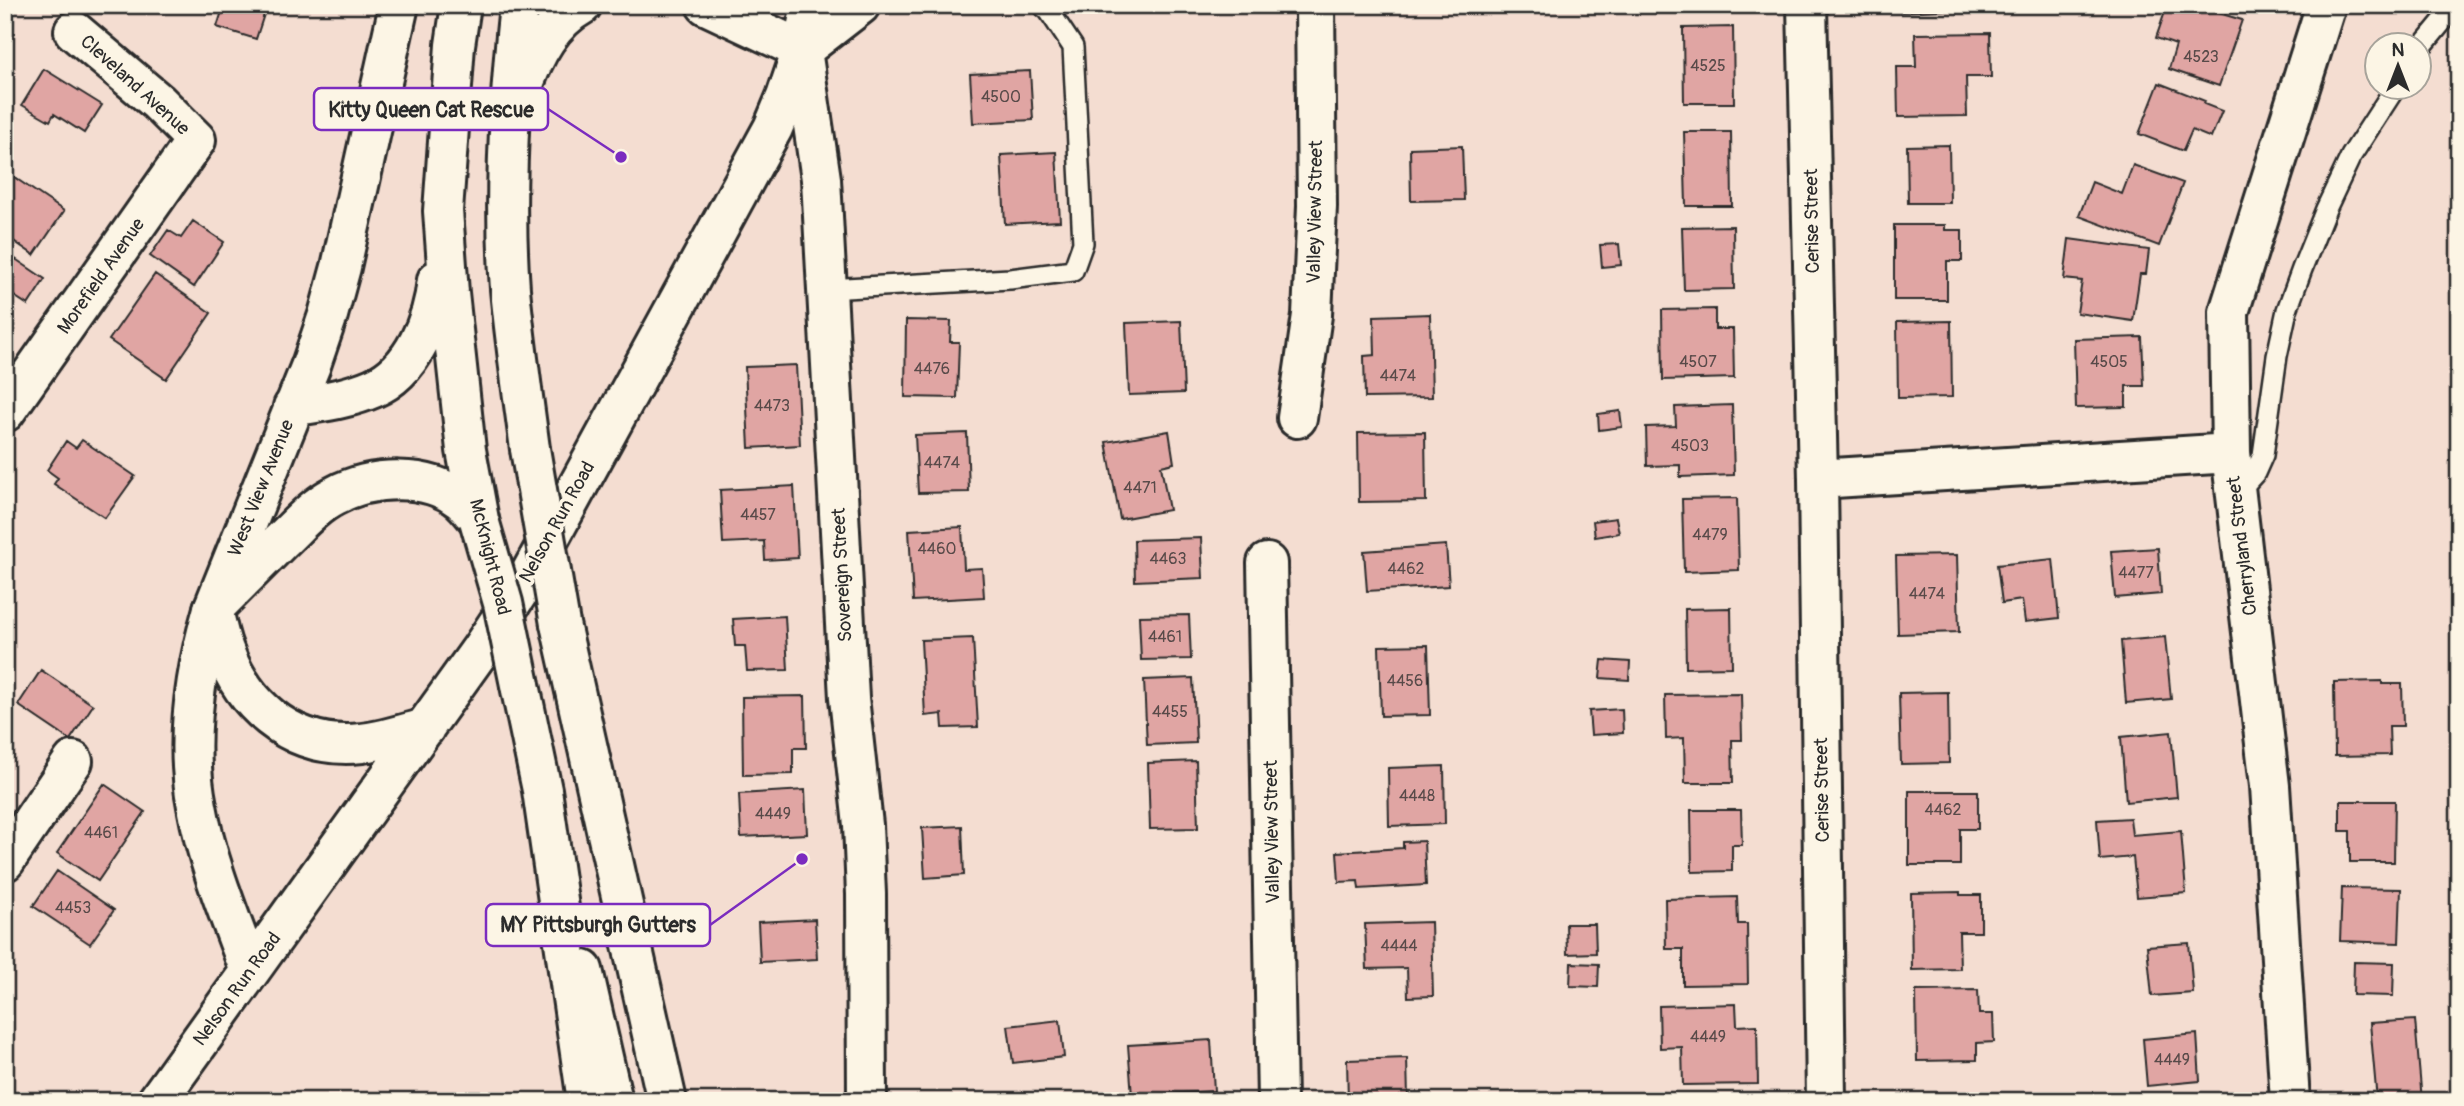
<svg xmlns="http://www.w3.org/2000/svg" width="2464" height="1106" viewBox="0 0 2464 1106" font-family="Pangolin,sans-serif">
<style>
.building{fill:#e0a5a3;stroke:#2b2b2b;stroke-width:2}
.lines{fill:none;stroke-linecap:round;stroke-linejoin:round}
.lane-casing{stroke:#2b2b2b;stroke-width:24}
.street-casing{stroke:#2b2b2b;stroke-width:44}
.secondary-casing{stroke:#2b2b2b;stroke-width:44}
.highway-casing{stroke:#2b2b2b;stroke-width:44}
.lane{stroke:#fcf5e5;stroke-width:19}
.street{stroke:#fcf5e5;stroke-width:38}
.secondary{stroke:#fcf5e5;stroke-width:38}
.highway{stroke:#fcf5e5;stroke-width:38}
.highway-bridge-casing{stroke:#2b2b2b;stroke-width:44;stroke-linecap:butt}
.highway-bridge{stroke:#fcf5e5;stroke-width:38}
.labels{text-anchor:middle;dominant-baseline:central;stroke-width:7;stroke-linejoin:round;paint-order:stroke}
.number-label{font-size:16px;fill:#584a49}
.street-label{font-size:19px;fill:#2b2b2b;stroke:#fcf5e5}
.leader{fill:none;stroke:#7b2cbf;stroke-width:2.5}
.callout-dot{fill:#7b2cbf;stroke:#fcf5e5;stroke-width:2.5}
.callout{fill:#fcf5e5;stroke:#7b2cbf;stroke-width:2.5}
.callout-label{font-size:21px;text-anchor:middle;font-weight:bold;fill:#2b2b2b}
</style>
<rect width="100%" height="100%" fill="#f4ddd1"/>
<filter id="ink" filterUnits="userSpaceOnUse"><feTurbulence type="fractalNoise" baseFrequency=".0143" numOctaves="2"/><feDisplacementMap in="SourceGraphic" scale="14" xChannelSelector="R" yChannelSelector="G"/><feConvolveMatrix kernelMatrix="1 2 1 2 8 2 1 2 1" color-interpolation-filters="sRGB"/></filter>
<g filter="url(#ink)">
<!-- building -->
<path class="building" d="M224 5H267L256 39 217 27Z
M1691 5H1735V9L1691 10Z
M1901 5H1945V10L1901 12Z
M2192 5 2242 20 2219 86 2169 69 2176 45 2156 38 2167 6 2189 13Z
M1733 27 1734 103H1684L1683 28Z
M1990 33 1991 77H1966L1967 116 1898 117 1897 67H1916L1915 34Z
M44 69 102 105 84 133 54 114 50 121 22 105Z
M1030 71 1033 120 973 123 970 74Z
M2159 83 2205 101 2204 104 2222 111 2211 138 2192 130 2183 151 2139 134Z
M1684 132H1731L1732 206H1686Z
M1949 145 1950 203H1908L1907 146Z
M1462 146 1464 200 1411 201 1410 148Z
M1056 152 1060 221 1005 224 1001 155Z
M2133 165 2183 183 2159 246 2079 216 2092 182 2122 194Z
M5 171 64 211 34 255 5 235Z
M193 221 224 242 194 287 150 256 168 230 181 238Z
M1894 225H1945V230H1962V261H1947V300H1894Z
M1733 226 1734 289 1684 290 1682 227Z
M2069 239 2149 250 2146 274H2140L2133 321 2077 313 2082 281 2064 279Z
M1619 244 1621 265 1602 267 1600 245Z
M5 252 45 279 28 305 5 290Z
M155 274 211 313 166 379 109 340Z
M1715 309V329H1733L1734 378 1663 380 1662 310Z
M1430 314 1432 397 1365 398 1364 356 1375 355 1374 316Z
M906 320 951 321 950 342H959L957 398 905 397Z
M1181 321 1184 393 1129 395 1126 323Z
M1951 321 1952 397 1898 398 1897 322Z
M2142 337 2144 386H2126V407L2076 408 2074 339Z
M796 365 800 445 749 448 745 367Z
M1732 405 1734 475 1680 477V465L1647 466 1646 427 1676 426 1675 407Z
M1620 411 1622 427 1599 430 1598 414Z
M1169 431 1174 463 1161 466 1169 510 1120 519 1106 442Z
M1425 432 1426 501 1359 502 1358 433Z
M967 433 969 492 918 493 915 435Z
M82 440 135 476 105 518 54 484 58 478 47 470 66 441 76 448Z
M794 486 798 558 765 560 764 541 723 543 720 490Z
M1737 498 1739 570 1684 572 1682 499Z
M1616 518 1619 533 1595 537 1593 521Z
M962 527 964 569 982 568 984 597 913 601 909 530Z
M1201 538 1203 578 1135 581 1134 540Z
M1446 545 1449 586 1367 591 1364 551Z
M2158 548 2161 594 2115 598 2111 551Z
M1957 555 1959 632 1898 634 1896 556Z
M2053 559 2059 618 2025 622 2022 600 2002 603 1997 565Z
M1731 608 1732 667 1686 668 1685 609Z
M1189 615 1191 659 1141 660 1139 616Z
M785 616 788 670 747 671 745 646H735L733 619Z
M2165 637 2171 699 2126 703 2121 641Z
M973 638 978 727 943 728 942 714 925 716 921 640Z
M1428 645 1430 715 1381 716 1379 646Z
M1602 660 1630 662 1629 680 1600 678Z
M41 670 93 705 70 740 18 705Z
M1193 678 1196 743 1147 745 1144 680Z
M2382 681V684H2402L2403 726H2389L2390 755 2335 756 2334 682Z
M1948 692 1949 763 1901 764 1899 693Z
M1741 694 1742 740H1732L1733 783H1685L1684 738 1666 739 1665 695Z
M805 696 806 748H793V774L743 775 742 697Z
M1622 709 1623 733 1591 735 1589 711Z
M2171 732 2177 797 2126 802 2121 737Z
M1196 761 1198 828 1150 829 1148 763Z
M1444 766 1445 824 1389 826 1388 768Z
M104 784 145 812 98 881 57 853Z
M805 790 807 834 741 837 739 794Z
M1909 791H1978V829H1960V865H1909Z
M2340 801H2395L2394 862H2350V831H2340Z
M1691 810H1741L1742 845H1732V871L1692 872Z
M2130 818 2132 835 2181 831 2186 893 2137 897 2133 857 2100 860 2097 820Z
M962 826 964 875 925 878 922 828Z
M1424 841 1426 885 1359 889 1358 881 1339 882 1337 852 1403 848V842Z
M57 871 114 910 90 944 33 906Z
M2342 888 2401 889 2399 943 2340 941Z
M1960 892V895H1981V932H1959L1960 969 1912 970 1911 893Z
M1737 897 1738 924H1747L1748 984 1683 985V949H1666L1665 899Z
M815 919 817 959 760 962 758 922Z
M1431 922 1433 996 1408 997 1407 968 1367 969 1365 924Z
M1566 924H1595L1596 953 1567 954Z
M2189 943 2193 993 2152 996 2147 946Z
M2354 962 2394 963 2393 996 2353 995Z
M1571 963 1599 964 1598 987 1570 986Z
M1978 990 1979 1014H1993L1994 1042 1977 1043V1060L1917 1061 1916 991Z
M1736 1004 1737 1026 1757 1025 1758 1084 1683 1085 1682 1047 1660 1048 1659 1006Z
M1060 1020 1064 1057 1013 1063 1008 1026Z
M2415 1020 2422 1101H2377L2370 1023Z
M2197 1034 2200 1081 2147 1086 2143 1039Z
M1211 1040 1214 1091 1132 1096 1128 1045Z
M1407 1058 1408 1099 1348 1101 1347 1060Z
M1967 1095V1101H1917V1097Z"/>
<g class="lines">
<defs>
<path id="lane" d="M2418 51 2456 5
M827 289 1010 279 1073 271 1083 243 1073 47 1049 11 1042 5
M2236 494 2255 473 2263 455 2277 356 2287 310 2302 269 2326 209 2351 156 2395 88"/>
<path id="street" d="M811 5 802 50 821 179 849 698 863 825 866 894 867 1101
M1807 5 1818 479 1826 1101
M802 50 860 5
M5 412 196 140 158 102 74 31
M1297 418 1312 315 1317 206 1315 5
M1818 479 2231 453
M1267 563 1277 1101
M5 861 73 761
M2290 1101 2270 786 2231 453 2229 312 2326 5"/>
<path id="secondary" d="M213 609C216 623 219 637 224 650 243 704 288 744 346 744 373 744 399 735 425 728
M583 970 613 1101
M250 971C230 917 207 863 197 806 184 741 195 672 213 609L311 365 328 315 341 267 399 5
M157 1101 481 649 529 576 773 128 786 97 802 50"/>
<path id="highway" d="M461 5 455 45 443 211 449 293 466 450 479 520
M519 5C509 99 503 195 510 289 515 342 523 396 530 449
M706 5 802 50
M521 93C532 59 549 23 582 5
M293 407C320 402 348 399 373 388 413 371 433 320 437 280
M213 609C236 586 258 564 281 541 298 525 313 507 334 496 371 476 427 473 461 500 468 506 473 514 479 520
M560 624 667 1101
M520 685 542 790 587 1101"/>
</defs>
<!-- lane casing -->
<use href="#lane" class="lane-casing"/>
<!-- street casing -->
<use href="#street" class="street-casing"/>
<!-- secondary casing -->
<use href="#secondary" class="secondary-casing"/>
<!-- highway casing -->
<use href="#highway" class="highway-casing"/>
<!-- lane -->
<use href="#lane" class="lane"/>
<!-- street -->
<use href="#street" class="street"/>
<!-- secondary -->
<use href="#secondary" class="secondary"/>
<!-- highway -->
<use href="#highway" class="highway"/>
<defs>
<path id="highway-bridge" d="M530 449 560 624
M479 520 503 603 520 685"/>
</defs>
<!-- highway-bridge casing -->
<use href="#highway-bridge" class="highway-bridge-casing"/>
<!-- highway-bridge -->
<use href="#highway-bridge" class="highway-bridge"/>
</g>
</g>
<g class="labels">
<!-- number labels -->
<g class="number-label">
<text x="2201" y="57">4523</text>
<text x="1708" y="66">4525</text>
<text x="1001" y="97">4500</text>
<text x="1698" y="362">4507</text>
<text x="2109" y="362">4505</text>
<text x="932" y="369">4476</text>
<text x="1398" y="376">4474</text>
<text x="772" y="406">4473</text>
<text x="1690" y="446">4503</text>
<text x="942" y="463">4474</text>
<text x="1140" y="488">4471</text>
<text x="758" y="515">4457</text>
<text x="1710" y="535">4479</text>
<text x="937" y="549">4460</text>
<text x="1168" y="559">4463</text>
<text x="1406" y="569">4462</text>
<text x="2136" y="573">4477</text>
<text x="1927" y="594">4474</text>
<text x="1165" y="637">4461</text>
<text x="1405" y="681">4456</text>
<text x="1170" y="712">4455</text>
<text x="1417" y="796">4448</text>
<text x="1943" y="810">4462</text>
<text x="773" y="814">4449</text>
<text x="101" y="833">4461</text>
<text x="73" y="908">4453</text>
<text x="1399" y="946">4444</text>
<text x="1708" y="1037">4449</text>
<text x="2172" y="1060">4449</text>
</g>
<!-- street labels -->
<g class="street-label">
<text transform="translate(135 85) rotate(42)">Cleveland Avenue</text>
<text transform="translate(1315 212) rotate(-89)">Valley View Street</text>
<text transform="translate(1812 221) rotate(-91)">Cerise Street</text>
<text transform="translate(101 276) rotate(-55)">Morefield Avenue</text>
<text transform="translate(261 488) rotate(-68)">West View Avenue</text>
<text transform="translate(557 522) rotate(-61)">Nelson Run Road</text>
<text transform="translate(2242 546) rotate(-97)">Cherryland Street</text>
<text transform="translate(490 557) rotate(76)">McKnight Road</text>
<text transform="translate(842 575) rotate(-93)">Sovereign Street</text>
<text transform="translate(1822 790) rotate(-91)">Cerise Street</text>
<text transform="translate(1272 832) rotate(-91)">Valley View Street</text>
<text transform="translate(237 989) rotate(-54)">Nelson Run Road</text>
</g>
</g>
<!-- callouts -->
<path class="leader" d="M621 157L548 109M802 859L710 925"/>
<g class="callout-dot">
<circle cx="621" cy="157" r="7"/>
<circle cx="802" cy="859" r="7"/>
</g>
<g class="callout">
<rect x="314" y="88" width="234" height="42" rx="7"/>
<rect x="486" y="904" width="224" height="42" rx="7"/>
</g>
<g class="callout-label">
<text x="431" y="117">Kitty Queen Cat Rescue</text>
<text x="598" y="932">MY Pittsburgh Gutters</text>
</g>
<!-- margin -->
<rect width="2464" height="1106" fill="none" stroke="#fcf5e5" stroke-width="28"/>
<rect x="14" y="14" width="2436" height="1078" fill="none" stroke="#2b2b2b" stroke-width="2.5" filter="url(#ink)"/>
<!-- north arrow -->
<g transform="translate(2398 66)"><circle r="33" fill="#fcf5e5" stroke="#a8a49b" stroke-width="2"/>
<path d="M0-5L12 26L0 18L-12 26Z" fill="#2b2b2b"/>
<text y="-10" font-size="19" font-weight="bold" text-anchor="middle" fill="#2b2b2b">N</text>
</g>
</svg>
